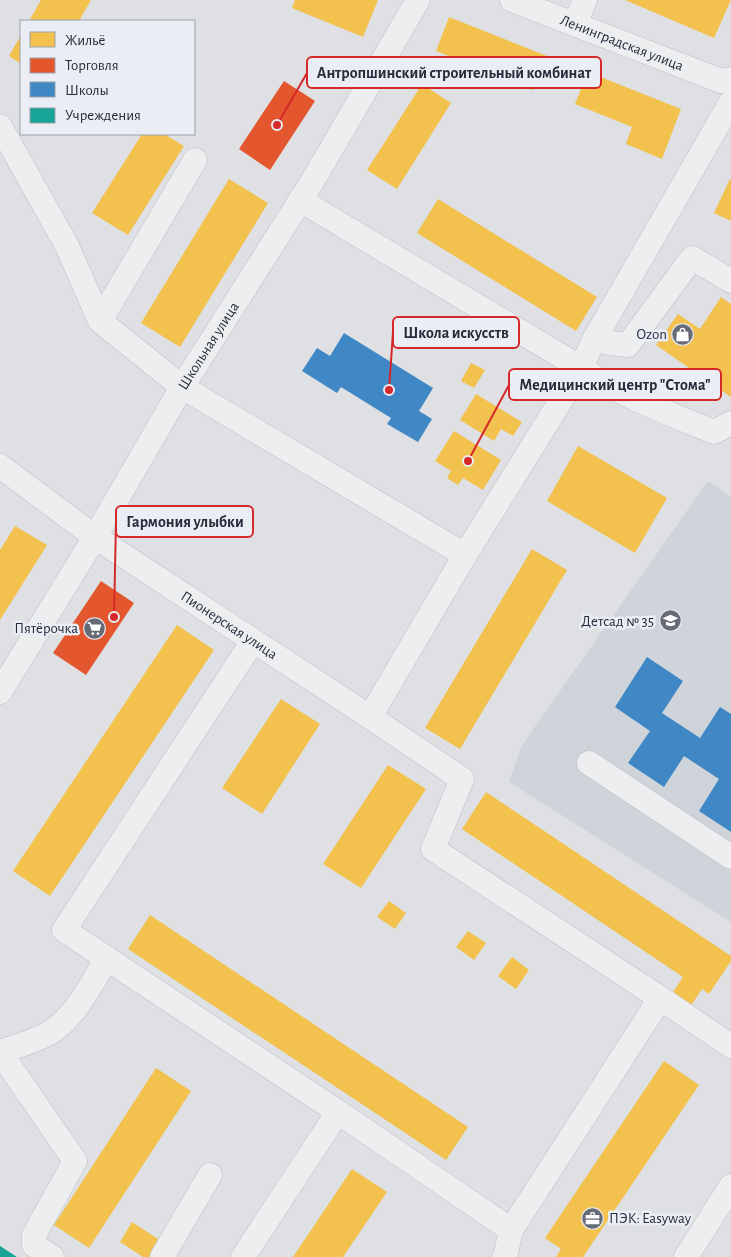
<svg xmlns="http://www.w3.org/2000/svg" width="731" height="1257" viewBox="0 0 731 1257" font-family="'Alegreya Sans',sans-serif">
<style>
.built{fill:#cfd3da}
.homes{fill:#f2c14e}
.shops{fill:#e4572e}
.schools{fill:#3f88c5}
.public{fill:#17a398}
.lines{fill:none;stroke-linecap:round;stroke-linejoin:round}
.minor-casing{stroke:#bcbec1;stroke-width:25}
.minor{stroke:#edeef0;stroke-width:24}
.labels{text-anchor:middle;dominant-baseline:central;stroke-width:5;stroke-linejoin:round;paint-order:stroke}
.street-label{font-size:15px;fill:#252c3c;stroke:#eaeef4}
.poi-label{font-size:15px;fill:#252c3c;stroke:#eaeef4;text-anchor:end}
.leader{fill:none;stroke:#d62828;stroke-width:2}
.callout-dot{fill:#d62828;stroke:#eaeef4;stroke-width:2}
.callout{fill:#eaeef4;stroke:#d62828;stroke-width:2}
.callout-label{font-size:16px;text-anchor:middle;font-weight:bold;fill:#252c3c}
</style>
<rect width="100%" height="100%" fill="#dee0e3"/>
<!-- built -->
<path class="built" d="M708 481 731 497V922L509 782 522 745Z"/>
<!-- homes -->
<path class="homes" d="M41 0H91L79 21H29Z
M295 0H378L363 37 292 8Z
M625 0H731L714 38Z
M449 17 547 56 533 90 436 51Z
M21 35V64L9 56Z
M588 72 681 109 662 159 626 144 632 127 575 104Z
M422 84 451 103 397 189 367 170Z
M142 134H164L184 146 128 235 92 213Z
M229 179 268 203 180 347 141 323Z
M730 179 731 180V221L714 213Z
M438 199 597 297 576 331 417 233Z
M721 297 731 304V397L656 345 678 314 700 329Z
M471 363 485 370 474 388 461 381Z
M476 394 522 422 513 436 501 429 494 441 460 420Z
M454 431 501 460 483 490 463 478 458 485 447 478 451 471 435 461Z
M578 446 667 498 635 553 547 501Z
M15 526 47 545 0 620V550Z
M532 549 567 570 460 749 425 728Z
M177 625 214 650 50 896 13 871Z
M281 699 320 724 262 814 222 788Z
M388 765 426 789 361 888 323 864Z
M486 792 731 956V961L709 994 702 989 690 1007 671 995 683 977 462 829Z
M389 901 406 913 395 929 377 917Z
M150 915 468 1127 446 1160 128 949Z
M468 931 486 943 474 960 456 947Z
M512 957 529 970 516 989 498 976Z
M664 1061 699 1085 583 1257H556L561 1249 545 1238Z
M156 1068 191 1091 89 1248 54 1225Z
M352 1169 387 1192 343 1257H293Z
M132 1222 161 1241 151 1257H143L120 1242Z"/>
<!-- shops -->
<path class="shops" d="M284 81 315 101 270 170 239 149Z
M101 581 134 603 86 675 53 653Z"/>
<!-- schools -->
<path class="schools" d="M344 333 433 388 419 411 432 419 418 442 387 424 391 418 341 387 337 393 302 371 317 348 330 356Z
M647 657 683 681 662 713 700 738 720 707 731 714V832L699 811 719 779 684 756 664 787 628 763 650 731 615 707Z"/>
<!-- public -->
<path class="public" d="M0 1246 17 1257H0Z"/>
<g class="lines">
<defs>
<g id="minor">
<path id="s1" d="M512 0 721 81 731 79"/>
<path d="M575 24 585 0"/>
<path d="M0 126 67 246 100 321"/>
<path d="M195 160 100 321 182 387 465 555"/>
<path d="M300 200 581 368C622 396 668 413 714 432L731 423"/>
<path d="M595 338 609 343 628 345 692 258 731 281"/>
<path id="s2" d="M0 466 95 537 370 717 462 779 433 849 657 996 654 1008 511 1230 338 1112 243 1257"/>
<path d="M253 641 64 930 338 1112"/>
<path id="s3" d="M0 692 95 537 182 387 312 182 418 0"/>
<path d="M370 717 465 555 581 368 595 338 731 102"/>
<path d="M589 763 731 857"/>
<path d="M657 996 731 1046"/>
<path d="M0 1052 75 1161 34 1235V1245L52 1257"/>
<path d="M0 1052C17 1046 36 1041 51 1032 77 1015 91 984 107 958"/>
<path d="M162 1257 210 1175"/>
<path d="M504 1257 506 1253 511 1230"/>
<path d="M686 1257 731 1186"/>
</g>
</defs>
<!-- minor casing -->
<use href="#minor" class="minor-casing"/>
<!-- minor -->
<use href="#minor" class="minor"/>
</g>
<!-- icons -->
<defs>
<symbol id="shop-disc" viewBox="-11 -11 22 22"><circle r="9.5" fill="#666b76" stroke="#eaeef4"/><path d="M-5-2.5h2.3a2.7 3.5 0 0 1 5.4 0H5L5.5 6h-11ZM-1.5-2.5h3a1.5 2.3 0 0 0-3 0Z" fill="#fff"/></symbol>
<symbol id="school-disc" viewBox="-11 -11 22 22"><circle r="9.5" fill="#666b76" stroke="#eaeef4"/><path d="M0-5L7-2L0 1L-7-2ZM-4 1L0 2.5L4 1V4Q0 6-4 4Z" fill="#fff"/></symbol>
<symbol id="supermarket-disc" viewBox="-11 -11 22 22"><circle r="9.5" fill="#666b76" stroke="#eaeef4"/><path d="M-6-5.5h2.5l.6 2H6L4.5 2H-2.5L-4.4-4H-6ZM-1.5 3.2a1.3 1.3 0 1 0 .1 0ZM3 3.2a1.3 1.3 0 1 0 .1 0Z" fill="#fff"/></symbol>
<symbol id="office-disc" viewBox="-11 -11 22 22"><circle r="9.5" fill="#666b76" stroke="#eaeef4"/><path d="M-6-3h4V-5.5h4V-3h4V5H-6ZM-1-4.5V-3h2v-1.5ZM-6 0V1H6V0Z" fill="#fff"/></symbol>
</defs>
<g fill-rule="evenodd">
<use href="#shop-disc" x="670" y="322" width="25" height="25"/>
<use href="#school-disc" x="658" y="608" width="25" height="25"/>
<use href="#supermarket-disc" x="82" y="616" width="25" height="25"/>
<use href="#office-disc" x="580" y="1206" width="25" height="25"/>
</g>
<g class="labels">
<!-- street labels -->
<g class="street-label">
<text stroke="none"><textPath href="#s1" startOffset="118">Ленинградская улица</textPath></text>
<text stroke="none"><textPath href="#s3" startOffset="404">Школьная улица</textPath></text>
<text stroke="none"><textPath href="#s2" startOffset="279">Пионерская улица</textPath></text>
</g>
<!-- poi labels -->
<g class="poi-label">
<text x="667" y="334">Ozon</text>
<text x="654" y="621">Детсад № 35</text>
<text x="78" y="628">Пятёрочка</text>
<text x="609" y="1218" text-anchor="start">ПЭК: Easyway</text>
</g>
</g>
<!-- callouts -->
<path class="leader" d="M277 125L307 73M389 390L393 332M468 461L509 385M114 617L116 522"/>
<g class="callout-dot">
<circle cx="277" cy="125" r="5"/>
<circle cx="389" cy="390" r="5"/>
<circle cx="468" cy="461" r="5"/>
<circle cx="114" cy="617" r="5"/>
</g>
<g class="callout">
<rect x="307" y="57" width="294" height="31" rx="5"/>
<rect x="393" y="317" width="126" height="31" rx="5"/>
<rect x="509" y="369" width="212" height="31" rx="5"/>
<rect x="116" y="506" width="137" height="31" rx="5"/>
</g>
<g class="callout-label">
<text x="454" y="78">Антропшинский строительный комбинат</text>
<text x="456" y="338">Школа искусств</text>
<text x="615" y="390">Медицинский центр "Стома"</text>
<text x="185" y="527">Гармония улыбки</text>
</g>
<!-- legend -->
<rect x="20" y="20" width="175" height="115" fill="#eaeef4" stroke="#9ba0aa"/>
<rect x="30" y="32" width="25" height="15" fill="#f2c14e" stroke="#9ba0aa"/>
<text x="65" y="45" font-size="15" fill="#252c3c">Жильё</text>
<rect x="30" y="58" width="25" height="15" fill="#e4572e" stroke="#9ba0aa"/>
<text x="65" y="70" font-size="15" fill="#252c3c">Торговля</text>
<rect x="30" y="82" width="25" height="15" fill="#3f88c5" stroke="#9ba0aa"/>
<text x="65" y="95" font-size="15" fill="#252c3c">Школы</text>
<rect x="30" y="108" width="25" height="15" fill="#17a398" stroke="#9ba0aa"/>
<text x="65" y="120" font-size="15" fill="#252c3c">Учреждения</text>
</svg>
